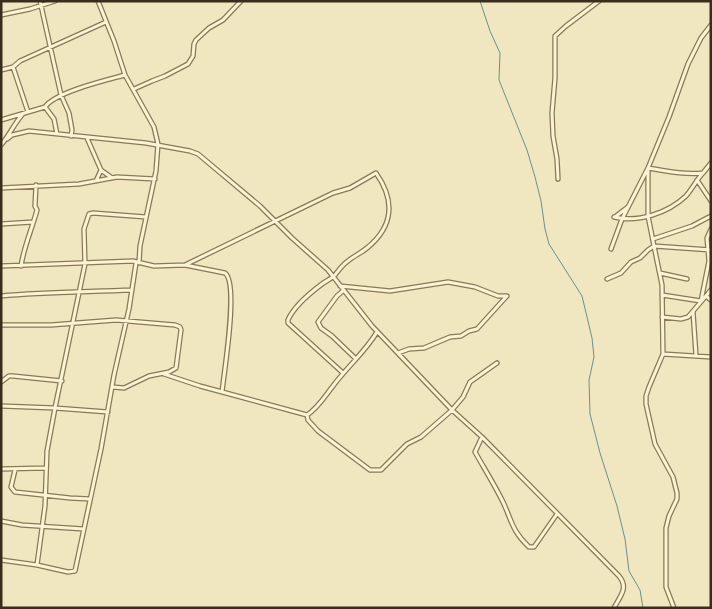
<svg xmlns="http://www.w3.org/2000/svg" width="712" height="609" viewBox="0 0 712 609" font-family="'IBM Plex Serif',serif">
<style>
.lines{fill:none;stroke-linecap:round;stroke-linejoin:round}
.stream{stroke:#69918b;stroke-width:1}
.street-casing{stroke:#8a7857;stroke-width:5.5}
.street{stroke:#fbf4d3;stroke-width:3}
</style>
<rect width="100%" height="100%" fill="#f0e7c0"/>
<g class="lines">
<!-- stream -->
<path class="stream" d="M480 1 490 31 500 53 499 80 527 150 535 177 541 201 545 229 549 244 582 296 592 338 594 357 589 380 590 414 600 453 617 506 625 539 629 571 640 590 643 608"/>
<defs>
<path id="street" d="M40 1 61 95 69 113 72 130 71 136
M98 1 114 41 125 75 154 127 158 144 156 171 140 246 139 263
M1 15 30 9 55 1
M711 25 701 38 688 64 669 117 648 168V216L654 246 711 250
M13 67 28 112
M1 70 13 67 20 61 106 22
M134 89 152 81 165 76 188 64 193 56 194 44 196 40 209 28 223 20 241 1
M45 107 54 119 57 134
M1 120 45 107C55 92 107 80 125 75
M87 138 101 170 112 178
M7 139 12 135 29 131 146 143 190 151 198 154 260 206 292 238 328 270 372 326 452 410 482 437 619 576C629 588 620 596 614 608
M1 145C9 136 14 124 22 115
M558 179 557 159 553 136 552 113 555 78V36L566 26 599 1
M697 180 711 201
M96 181 101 170
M1 188 79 184 117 177 155 179
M614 217C638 223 668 213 686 196 692 189 696 181 702 174
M615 217 628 207
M1 224 33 222
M653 239 692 226 711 216
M611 249 622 219 648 168C666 171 684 175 703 173L711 163
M185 265 333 193 350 188 376 173C395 200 394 226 367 248 361 253 354 256 348 261 342 265 339 270 335 275 331 279 326 281 322 284 310 293 294 306 288 320V323L343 373
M1 266 133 261 154 266 185 265 225 273C239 283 224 372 222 392
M21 266C24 246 32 229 37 210L35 206 36 185
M660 273 687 279
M607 279 621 273 631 262 640 258 648 250 654 246 662 285 663 354 649 387 646 396V404L655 444 673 477 677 493V499L669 516 666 528V587L674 608
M340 286 390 291 448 282 475 287 498 296H507
M344 290 337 296 318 322 321 328 332 336 356 359
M662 295 701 301 709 261 707 238 711 229
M1 296C45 292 88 292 132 290
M706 296 711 300
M693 312 696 355
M662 317 681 319 688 317 711 290
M1 325H51L116 320 175 325 180 327 181 330 176 368 169 372 149 376 124 388 113 387
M398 353 409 349 424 348 450 337 461 336 469 331 477 329 506 297
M663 354 711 357
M164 374 200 386 307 415
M1 382 9 376H13L62 381
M1 406 55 408 108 412
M307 415 308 420 318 431 370 470H381L407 444 421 437 452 410 463 397 470 382 497 363
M307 415C318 408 325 396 333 386 347 367 365 352 377 332
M482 437 475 452C484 468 494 484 502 500 512 520 511 530 529 547H534L557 514
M1 469 46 468
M15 470 11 487 15 492 70 498 90 499
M1 521 22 525 84 529
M1 560 37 565 68 572 75 571 101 449 114 375 129 309 136 263
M37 565 45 506 47 451 55 408 85 264 84 229 89 214 93 213 146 217"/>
</defs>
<!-- street casing -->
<use href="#street" class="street-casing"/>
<!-- street -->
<use href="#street" class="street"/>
</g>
<!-- border -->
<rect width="712" height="609" fill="none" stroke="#392d1c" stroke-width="5"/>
</svg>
